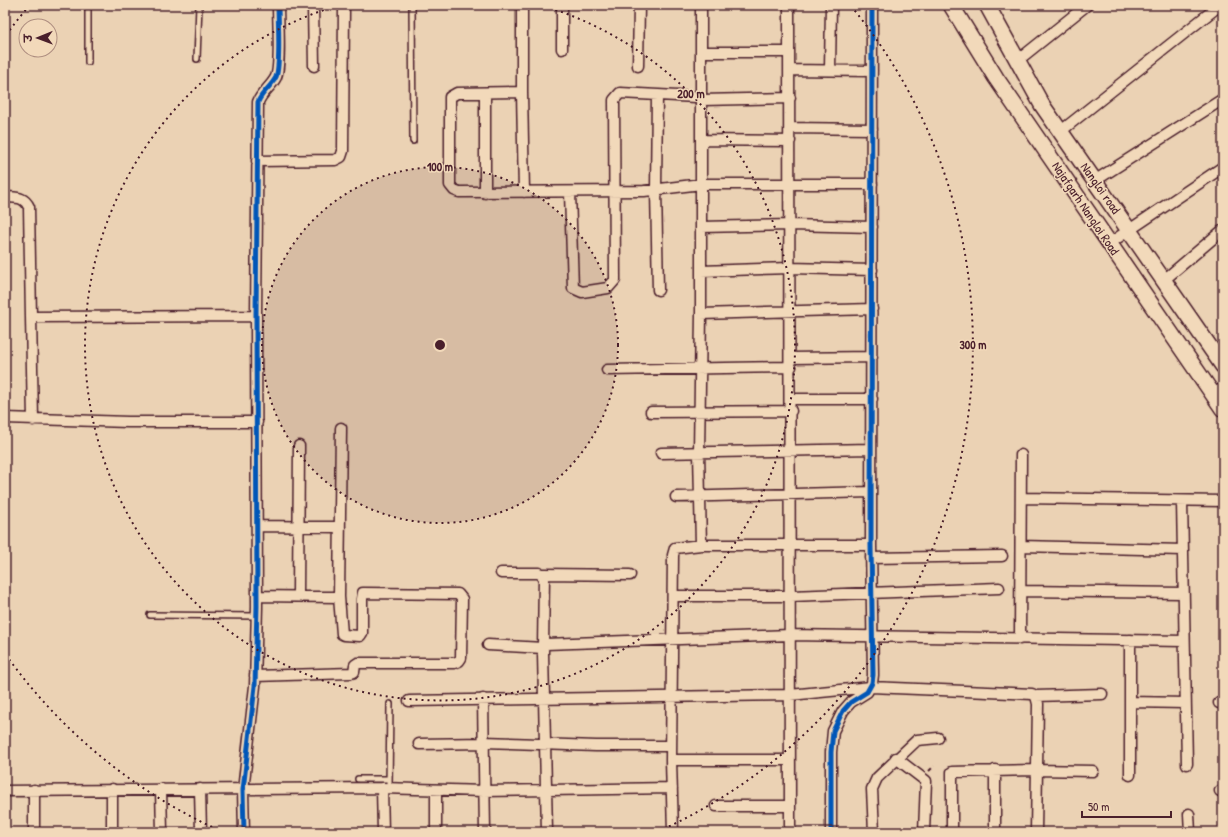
<svg xmlns="http://www.w3.org/2000/svg" width="1228" height="837" viewBox="0 0 1228 837" font-family="'Patrick Hand','Playpen Sans Deva',sans-serif">
<style>
.lines{fill:none;stroke-linecap:round;stroke-linejoin:round}
.service-casing{stroke:#4a1f2b;stroke-width:8}
.minor-casing{stroke:#4a1f2b;stroke-width:13}
.primary-casing{stroke:#4a1f2b;stroke-width:18}
.path{stroke:#4a1f2b;stroke-width:2;stroke-dasharray:4 3;stroke-linecap:butt}
.service{stroke:#f2d9ba;stroke-width:5}
.minor{stroke:#f2d9ba;stroke-width:10}
.primary{stroke:#f2d9ba;stroke-width:15}
.cycleway-casing{stroke:#f2d9ba;stroke-width:8}
.cycleway{stroke:#0057b8;stroke-width:5}
.ring{fill:none;stroke:#4a1f2b;stroke-width:2;stroke-dasharray:2 4}
.labels{text-anchor:middle;dominant-baseline:central;stroke-width:3;stroke-linejoin:round;paint-order:stroke}
.street-label{font-size:13px;fill:#4a1f2b;stroke:#f2d9ba}
.centre{fill:#4a1f2b;stroke:#f2d9ba;stroke-width:2}
.ring-label{font-size:12px;text-anchor:middle;font-weight:bold;fill:#4a1f2b;stroke:#f2d9ba;stroke-width:3;stroke-linejoin:round;paint-order:stroke}
</style>
<rect width="100%" height="100%" fill="#ebd2b4"/>
<filter id="ink" filterUnits="userSpaceOnUse"><feTurbulence type="fractalNoise" baseFrequency=".025" numOctaves="2"/><feDisplacementMap in="SourceGraphic" scale="8" xChannelSelector="R" yChannelSelector="G"/><feConvolveMatrix kernelMatrix="1 2 1 2 8 2 1 2 1" color-interpolation-filters="sRGB"/></filter>
<g filter="url(#ink)">
<g class="lines">
<defs>
<path id="service" d="M88 5V62
M412 5 413 141
M197 59 199 5
M150 615 257 616
M358 779H389
M389 788 390 704"/>
<path id="minor" d="M313 5 314 66
M522 5V92L457 93 450 97V185L454 190 459 192 644 191 701 184H872
M562 5V49
M789 5 790 832
M702 52H789
M1017 61 1087 5
M638 66 639 5
M789 70 872 71
M830 70 831 5
M522 92 524 192
M485 93V193
M657 95 656 190 658 290
M702 100 790 98
M790 128 872 129
M1061 131 1220 5
M702 140 790 141
M257 161 335 160 341 157 343 151 344 5
M1096 180 1223 99
M570 192 573 288 582 292 608 288 615 280 614 100 620 93 696 97
M5 197C16 198 24 196 29 207L31 317
M701 227 790 225 872 227
M1110 243 1223 167
M701 271 790 268 872 270
M1164 280 1223 230
M701 314 872 309
M791 358 872 357
M607 370 791 367
M1213 394 1223 388
M791 399H872
M651 412 791 411
M5 418 128 422H257
M33 420 31 317 256 316
M661 453 871 449
M676 497 871 492
M1021 498 1223 501
M1182 501 1187 764
M258 526 340 527
M701 545 699 452 701 314V5
M1021 546 1183 550
M871 558 1002 556
M543 574 630 575
M1021 591 1183 593
M257 596 339 597
M298 596 299 446
M673 596H791L999 588
M1020 639 1021 455
M488 645 543 648 544 577 539 573H501
M255 676 351 673 354 672 355 665 358 663H454L459 661 461 658 462 599 458 594 363 593 362 599V633L360 636 344 635 342 634 339 597 341 428
M1036 696 1102 694
M483 699 485 832
M409 701 790 695 871 687 1032 694 1036 696 1038 704 1036 832
M1130 702 1185 703
M1219 703H1223
M484 742 596 746H671
M419 744 484 743
M896 758 926 781 924 832
M671 760H790
M995 770V832
M1130 775V640
M382 788 383 832
M112 789V832
M161 789 162 832
M200 789 201 832
M5 791 382 788 484 791 672 788
M1220 791H1223
M716 806H790
M1189 814 1190 832
M34 832V790
M244 832 243 790 255 686 257 606 256 316 258 102C262 92 271 87 276 77 281 64 278 21 278 5
M436 832V790
M547 832 543 653V648L546 644 790 635 1184 641
M673 832 671 760 673 555 675 548 701 545H871
M831 832V752L833 731 843 711 851 702 867 692 872 683 873 675 871 545 872 5
M874 832 872 789 877 778 917 740 938 738
M952 832V772L1035 770 1093 771"/>
<path id="primary" d="M951 5 996 78 1223 409
M987 5 1042 105 1223 366"/>
</defs>
<!-- service casing -->
<use href="#service" class="service-casing"/>
<!-- minor casing -->
<use href="#minor" class="minor-casing"/>
<!-- primary casing -->
<use href="#primary" class="primary-casing"/>
<!-- path -->
<path class="path" d="M929 771 934 766"/>
<!-- service -->
<use href="#service" class="service"/>
<!-- minor -->
<use href="#minor" class="minor"/>
<!-- primary -->
<use href="#primary" class="primary"/>
<defs>
<path id="cycleway" d="M244 832 243 790 255 686 257 606 256 316 258 102C262 92 271 87 276 77 281 64 278 21 278 5
M831 832V752L833 731 843 711 851 702 867 692 872 683 873 675 871 545 872 5"/>
</defs>
<!-- cycleway casing -->
<use href="#cycleway" class="cycleway-casing"/>
<!-- cycleway -->
<use href="#cycleway" class="cycleway"/>
</g>
</g>
<!-- distance rings -->
<circle cx="440" cy="345" r="178" fill="#4a1f2b" fill-opacity=".12"/>
<g class="ring">
<circle cx="440" cy="345" r="178"/>
<path d="M544 6A355 355 0 1 1 336 6"/>
<path d="M223 832A533 533 0 0 1 6 655M6 35A533 533 0 0 1 29 6M851 6A533 533 0 0 1 657 832"/>
</g>
<g class="labels">
<!-- street labels -->
<g class="street-label">
<text transform="translate(1101 188) rotate(55)">Nangloi road</text>
<text transform="translate(1086 208) rotate(56)">Najafgarh Nangloi Road</text>
</g>
</g>
<circle cx="440" cy="345" r="6" class="centre"/>
<g class="ring-label">
<text x="691" y="98">200 m</text>
<text x="440" y="171">100 m</text>
<text x="973" y="349">300 m</text>
</g>
<!-- margin -->
<rect width="1228" height="837" fill="none" stroke="#f2d9ba" stroke-width="20"/>
<rect x="10" y="10" width="1208" height="817" fill="none" stroke="#4a1f2b" stroke-width="1.5" filter="url(#ink)"/>
<!-- north arrow -->
<g transform="translate(38 38) rotate(269)"><circle r="19" fill="#f2d9ba" stroke="#af8f81"/>
<path d="M0-3L7 15L0 10L-7 15Z" fill="#4a1f2b"/>
<text y="-6" font-size="11" font-weight="bold" text-anchor="middle" fill="#4a1f2b">उ</text>
</g>
<!-- scale -->
<path d="M1082 811v6h89v-6" fill="none" stroke="#4a1f2b" stroke-width="2"/>
<text x="1088" y="811" font-size="12" fill="#4a1f2b" stroke="#f2d9ba" stroke-width="3" paint-order="stroke">50 m</text>
</svg>
